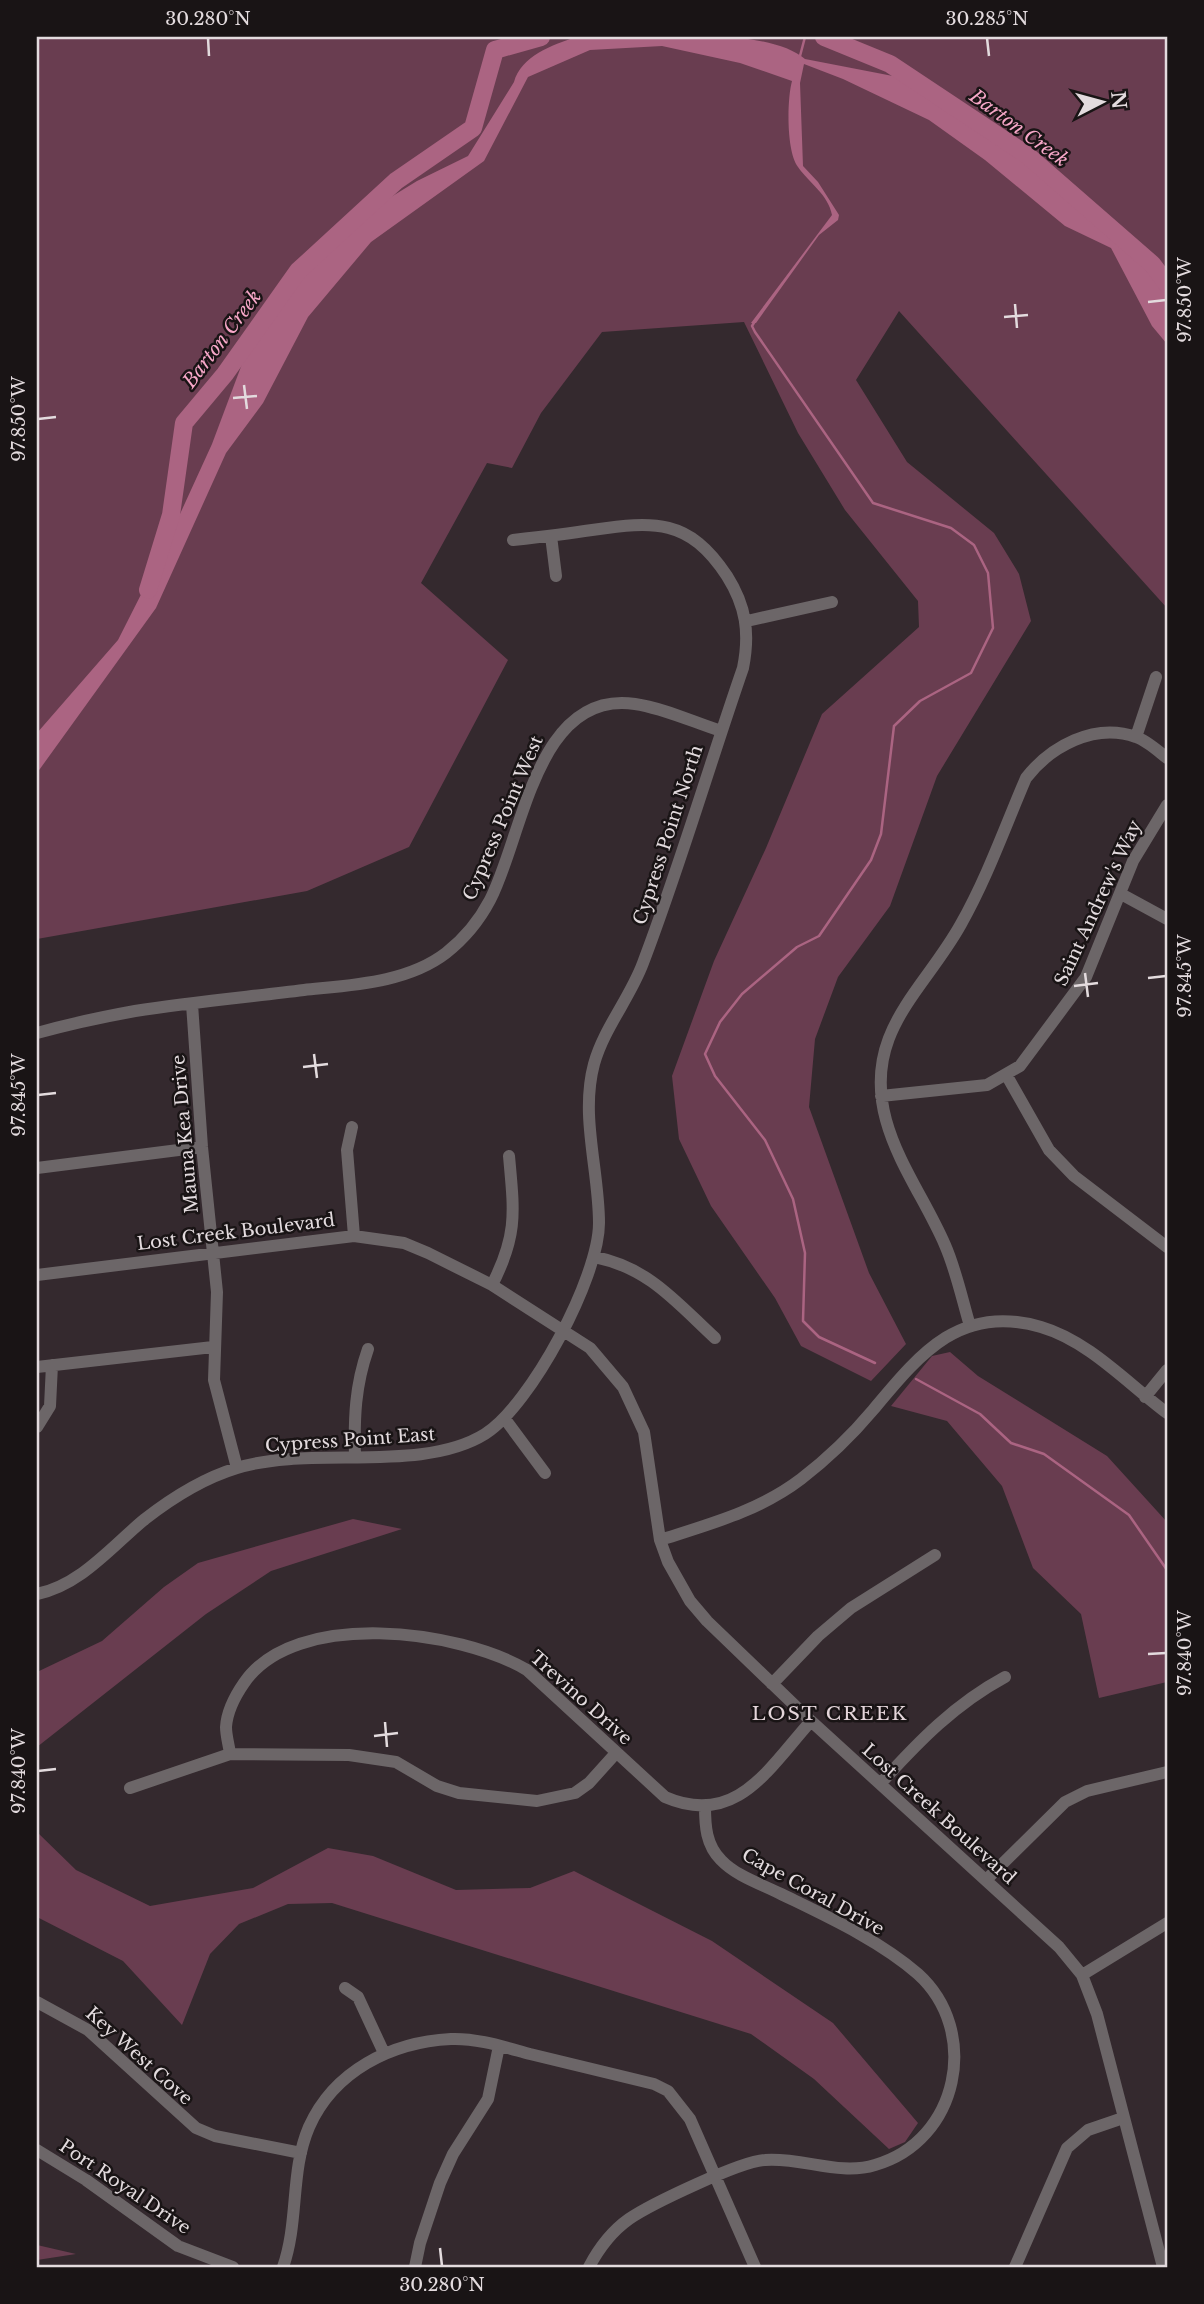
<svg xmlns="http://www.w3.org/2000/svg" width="1204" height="2304" viewBox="0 0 1204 2304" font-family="'Libre Baskerville',serif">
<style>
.green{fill:#693d50}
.water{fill:#ab6482}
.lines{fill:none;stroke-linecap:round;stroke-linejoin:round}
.stream{stroke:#ab6482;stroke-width:2.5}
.river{stroke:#ab6482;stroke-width:18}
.minor{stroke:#6c6668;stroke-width:12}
.ticks{fill:none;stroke:#e3dbde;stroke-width:2.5}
.labels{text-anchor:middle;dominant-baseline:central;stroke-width:5;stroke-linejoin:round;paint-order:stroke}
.street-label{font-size:18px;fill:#e3dbde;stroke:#191415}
.water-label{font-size:19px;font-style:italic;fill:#f7a7c8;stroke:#191415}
.neighbourhood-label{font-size:19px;letter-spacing:2px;fill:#e4d5da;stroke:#191415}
.neatline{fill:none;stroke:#e3dbde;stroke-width:2.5}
.ticks-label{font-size:18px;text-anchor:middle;fill:#e3dbde}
</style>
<rect width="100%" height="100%" fill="#34292e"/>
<!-- green -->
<path class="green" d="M37 37H1167V608L899 311 856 380 907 462 994 533 1019 574 1031 621 937 776 890 906 838 977 815 1039 809 1107 869 1273 906 1344 871 1381 801 1346 775 1298 711 1206 679 1139 672 1076 714 961 766 848 822 714 919 627 918 601 845 510 798 433 744 322 602 332 541 413 512 468 487 463 421 583 508 660 409 847 307 891 37 939Z
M950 1352 978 1376 1107 1456 1167 1522V1682L1099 1698 1081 1614 1033 1568 1002 1486 947 1421 891 1406 932 1356Z
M353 1519 402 1529 271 1571 206 1614 37 1747V1672L102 1641 164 1587 198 1563Z
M37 1832 76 1870 150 1906 253 1888 328 1848 373 1856 456 1890 530 1888 574 1871 712 1941 833 2023 918 2123 905 2142 889 2149 814 2079 751 2034 332 1903 288 1904 239 1924 210 1954 182 2025 123 1961 37 1917Z
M37 2245 76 2254 37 2260Z"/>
<!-- water -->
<path class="water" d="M576 37C631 37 764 24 805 59L898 77 931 97 1012 150 1092 209 1167 294V344L1152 326 1111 248 1065 226 985 160 929 120 843 79 804 64 800 83 803 166 818 182 839 215 838 220 819 235 756 323H751L832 215C828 194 809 183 798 167 786 151 787 99 792 81L740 63 662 46 590 50 528 77 484 161 371 242 308 317 263 403 226 453 156 608 37 773V733L118 640 164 549 212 444 245 356 294 278 365 213 417 181 468 156 514 82C521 56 552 45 576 37Z"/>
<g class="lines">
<!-- stream -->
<path class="stream" d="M800 56 805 37
M755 321 752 326 755 332 873 503 951 528 974 545 988 573 993 628 971 673 920 701 894 726 881 834 871 860 819 936 797 947 742 994 720 1022 705 1054 715 1076 765 1140 793 1199 805 1253 803 1321 819 1337 875 1363
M916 1379 980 1414 1011 1443 1044 1454 1129 1515 1167 1570"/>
<!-- river -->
<path class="river" d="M824 37 890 64 1027 155 1152 264 1167 284
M148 590 171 515 184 423 225 374 298 271 396 181 473 128 495 50 541 37"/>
<!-- minor -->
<path class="minor" d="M551 536 556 576
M747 621 832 602
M1136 737 1156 677
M1121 894 1167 919
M192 1004 202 1147 217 1292 214 1380 237 1468
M37 1033C69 1024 102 1017 135 1011 191 1002 248 997 304 990 351 985 407 983 446 953 465 938 479 921 490 900 523 837 536 689 635 704 663 708 693 722 721 731
M1007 1076 1049 1150 1074 1176 1167 1247
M881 1096 987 1085 1020 1066 1086 977 1133 861 1167 805
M352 1127 347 1150 354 1236
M37 1168 202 1147
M595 1257C649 1268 676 1302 715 1338
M37 1275 354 1236 404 1243 428 1253 492 1285 590 1348 623 1387 644 1432 660 1540 668 1562 690 1601 707 1621 811 1721 1059 1947 1082 1975 1097 2014 1163 2267
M492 1285C518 1234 514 1212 509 1156
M970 1326C962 1299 956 1270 945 1245 927 1203 898 1164 886 1120 862 1032 924 991 961 924 987 878 1005 827 1026 778 1050 747 1094 722 1136 737 1146 740 1158 751 1167 758
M37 1367 213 1347
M1145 1397 1167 1370
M505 1419 545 1473
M37 1427 50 1406 52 1365
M355 1457C354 1418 355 1386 368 1349
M660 1540C710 1524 759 1511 801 1479 827 1459 852 1435 873 1410 919 1355 960 1303 1041 1327 1089 1341 1128 1384 1167 1413
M37 1594C81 1585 112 1546 145 1519 172 1498 204 1478 237 1468 310 1445 421 1474 485 1434 531 1405 599 1277 599 1223 599 1170 580 1116 594 1064 604 1028 630 998 643 963 680 866 709 766 743 668 750 633 746 606 727 576 689 518 654 521 592 530 566 534 540 537 513 540
M772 1684 818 1636 851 1608 935 1555
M230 1754C229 1745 226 1736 226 1727 227 1711 235 1696 244 1683 295 1608 460 1630 527 1670L665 1797C736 1828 769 1768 811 1721
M881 1783C919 1741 955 1704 1005 1677
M130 1788 230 1754 349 1755 396 1762 437 1786 459 1793 537 1801 575 1793 589 1783 616 1753
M986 1880 1065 1802 1087 1791 1167 1772
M1082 1975 1167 1923
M345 1988 358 1997 384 2053
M37 2002 88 2030 196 2128 215 2136 301 2153
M37 2150 86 2180 178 2246 233 2267
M283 2267C299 2222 290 2171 309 2127 334 2071 391 2042 451 2039 477 2038 504 2047 530 2054 571 2064 612 2074 654 2084L668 2091 690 2119 755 2267
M415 2267 420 2243 440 2183 453 2154 488 2099 499 2046
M589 2267C599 2248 612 2231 629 2219 651 2204 741 2161 765 2160 802 2157 839 2176 875 2165 959 2141 981 2031 918 1974 879 1940 826 1916 781 1894 761 1884 736 1876 721 1860 706 1845 705 1826 705 1806
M1015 2267 1067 2148 1088 2130 1123 2118"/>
</g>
<!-- ticks -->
<path class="ticks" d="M208 38 209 56M987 38 989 56M1148 302 1166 300M1015 304 1017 328M1004 317 1028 315M244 385 247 409M233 398 257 396M38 419 56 417M1085 973 1088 997M1148 978 1166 976M1074 986 1098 983M314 1054 317 1078M303 1067 328 1064M38 1095 56 1093M1148 1654 1166 1653M385 1722 387 1747M374 1736 398 1733M38 1771 56 1769M440 2248 442 2266"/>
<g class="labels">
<!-- street labels -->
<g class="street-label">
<text transform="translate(503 818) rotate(-67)">Cypress Point West</text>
<text transform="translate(668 835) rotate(-72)">Cypress Point North</text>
<text transform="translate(1098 903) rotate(-65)">Saint Andrew's Way</text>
<text transform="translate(185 1134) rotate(-95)">Mauna Kea Drive</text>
<text transform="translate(236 1232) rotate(-7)">Lost Creek Boulevard</text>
<text transform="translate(350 1440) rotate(-4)">Cypress Point East</text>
<text transform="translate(581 1698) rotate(42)">Trevino Drive</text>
<text transform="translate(939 1814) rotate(42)">Lost Creek Boulevard</text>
<text transform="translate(813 1892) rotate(29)">Cape Coral Drive</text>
<text transform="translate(139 2056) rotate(42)">Key West Cove</text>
<text transform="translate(125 2187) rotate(34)">Port Royal Drive</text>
</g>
<!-- water labels -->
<g class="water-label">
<text transform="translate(1019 128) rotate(36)">Barton Creek</text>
<text transform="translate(222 339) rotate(-53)">Barton Creek</text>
</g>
<!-- neighbourhood labels -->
<g class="neighbourhood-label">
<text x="830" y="1713">LOST CREEK</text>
</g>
</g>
<!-- border -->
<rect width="1204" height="2304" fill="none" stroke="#191415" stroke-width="77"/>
<!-- north arrow -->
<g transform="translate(1102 102) rotate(84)" stroke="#191415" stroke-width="5" paint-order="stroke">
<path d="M0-5L12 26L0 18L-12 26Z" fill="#e3dbde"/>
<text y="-10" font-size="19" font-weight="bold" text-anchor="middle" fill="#e3dbde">N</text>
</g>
<rect x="38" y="38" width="1128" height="2228" class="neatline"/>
<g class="ticks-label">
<text x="208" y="25">30.280°N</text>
<text x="987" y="25">30.285°N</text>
<text transform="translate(1185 300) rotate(-90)" y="6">97.850°W</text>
<text transform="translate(19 419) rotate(-90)" y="6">97.850°W</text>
<text transform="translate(1185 976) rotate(-90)" y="6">97.845°W</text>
<text transform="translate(19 1095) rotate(-90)" y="6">97.845°W</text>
<text transform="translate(1185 1653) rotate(-90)" y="6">97.840°W</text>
<text transform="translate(19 1771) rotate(-90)" y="6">97.840°W</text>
<text x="442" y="2291">30.280°N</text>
</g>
</svg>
